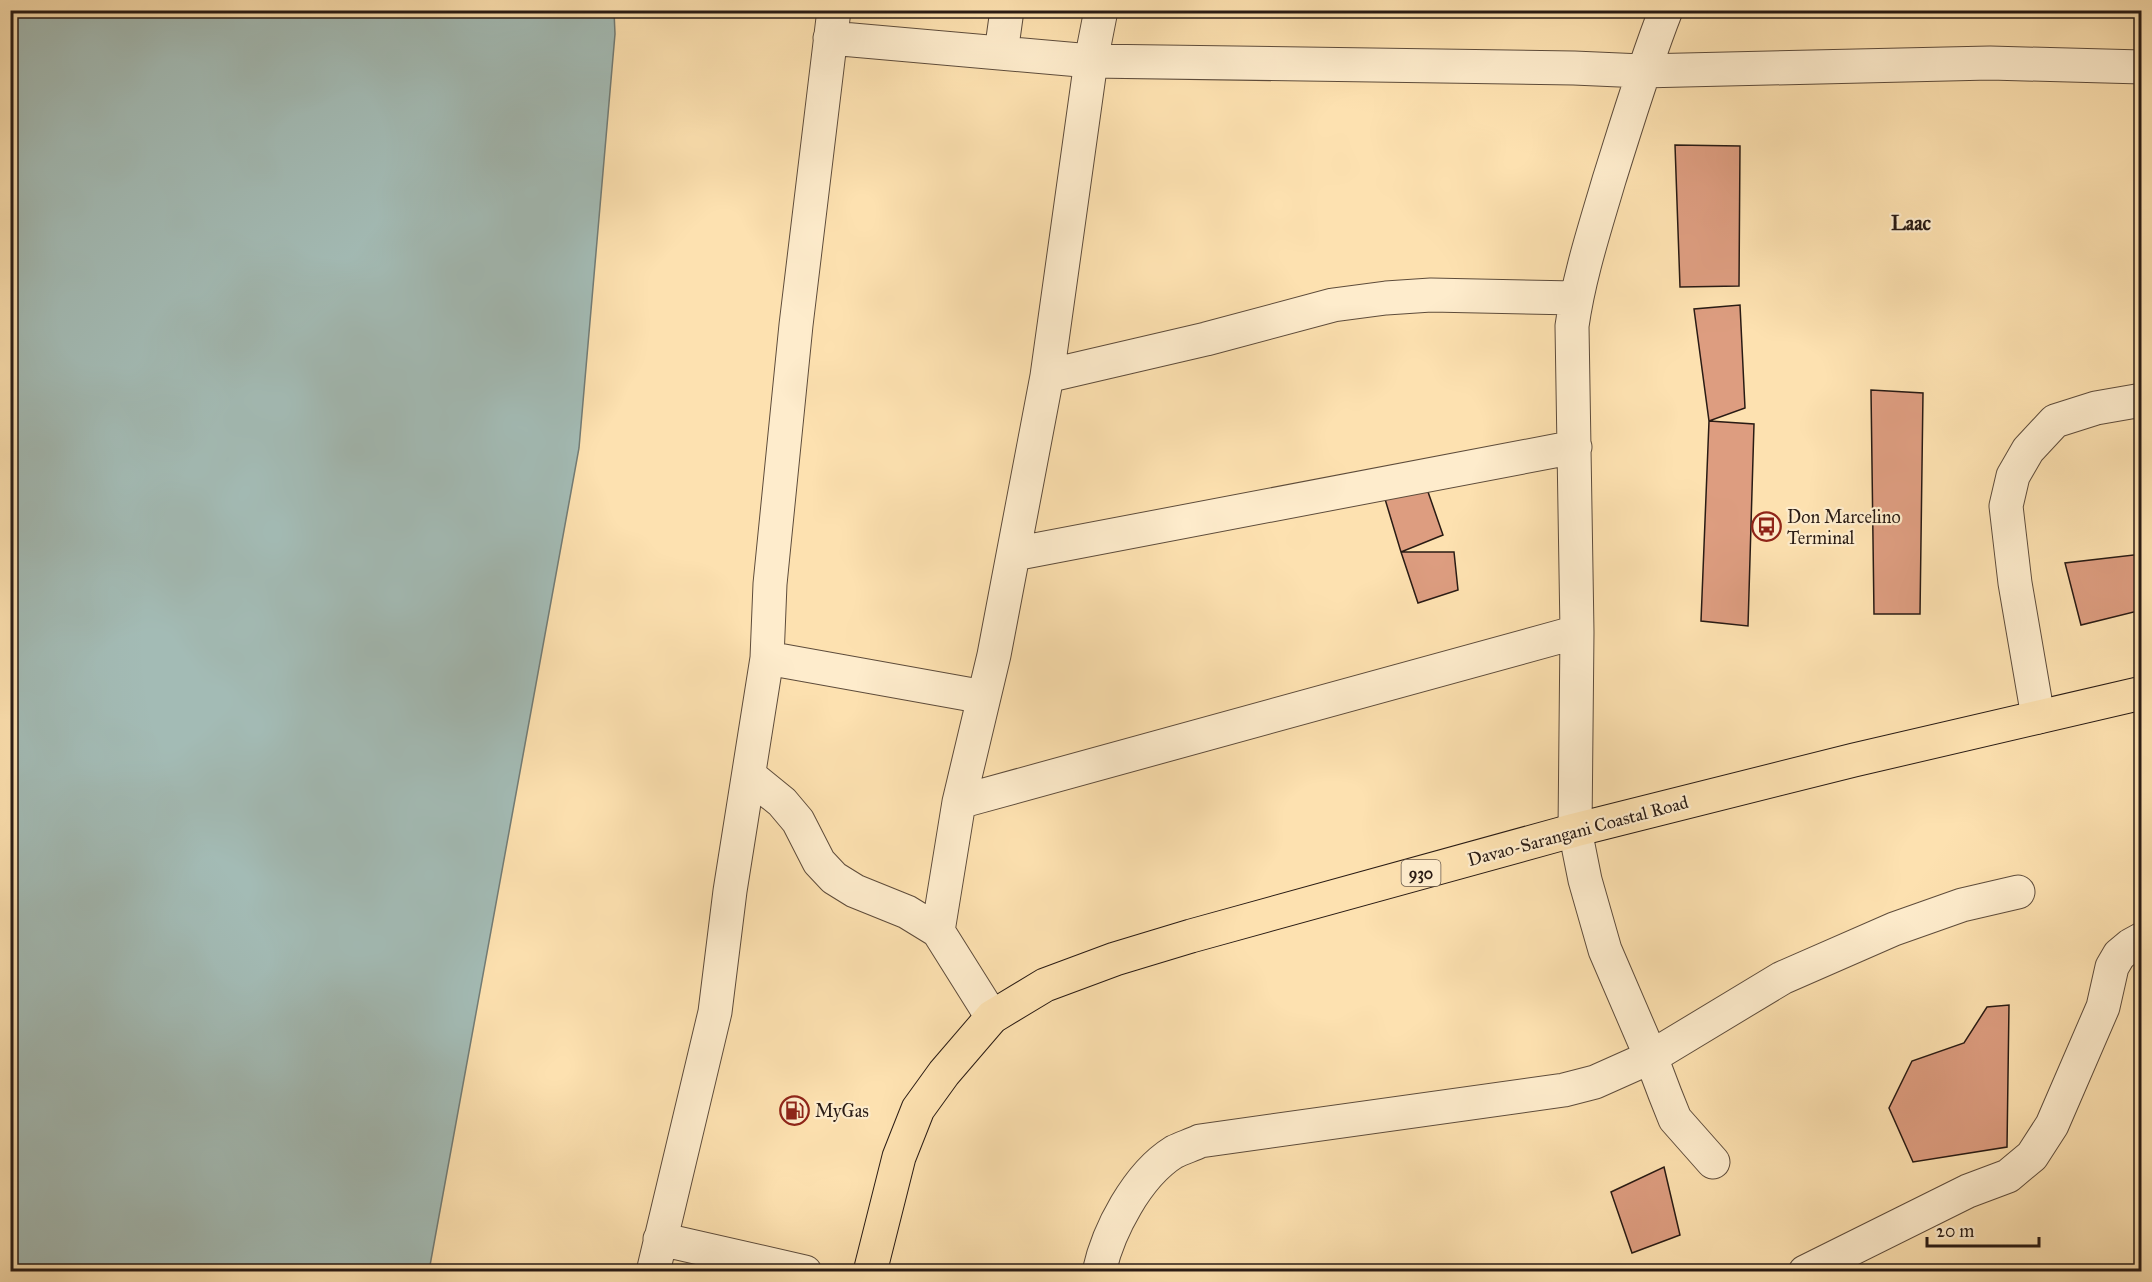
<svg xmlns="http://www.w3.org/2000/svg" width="2152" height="1282" viewBox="0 0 2152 1282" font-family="'IM FELL Great Primer',serif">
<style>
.water{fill:#a3bbb5;stroke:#727b75;stroke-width:1.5}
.building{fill:#dd9d80;stroke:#291b14;stroke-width:1.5}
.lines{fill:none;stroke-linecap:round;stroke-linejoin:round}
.minor-casing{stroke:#5e4c3b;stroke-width:35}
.primary-casing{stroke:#291b14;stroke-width:35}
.minor{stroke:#feeccc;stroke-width:33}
.primary{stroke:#fde1b0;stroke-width:33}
.labels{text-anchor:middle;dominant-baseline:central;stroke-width:4.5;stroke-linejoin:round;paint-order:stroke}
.shield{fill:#feeccc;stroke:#695a4b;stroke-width:1.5}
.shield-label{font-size:16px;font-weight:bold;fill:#291b14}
.poi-label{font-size:18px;fill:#291b14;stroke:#feeccc;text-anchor:start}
.street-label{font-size:18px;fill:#291b14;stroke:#feeccc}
.neighbourhood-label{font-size:20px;font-weight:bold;fill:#291b14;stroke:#feeccc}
</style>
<rect width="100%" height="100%" fill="#fde1b0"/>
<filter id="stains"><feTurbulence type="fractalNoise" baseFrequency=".00333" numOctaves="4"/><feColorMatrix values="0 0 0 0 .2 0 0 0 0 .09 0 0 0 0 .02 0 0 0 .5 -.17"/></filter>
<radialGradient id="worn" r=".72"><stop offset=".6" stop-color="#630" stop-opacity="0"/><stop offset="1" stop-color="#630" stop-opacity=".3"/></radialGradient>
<!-- water -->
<path class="water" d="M10 11H614L615 34 579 448 429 1271H11Z"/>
<!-- building -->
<path class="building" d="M1675 145 1740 146 1739 286 1680 287Z
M1740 305 1745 408 1709 421 1694 309Z
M1871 390 1923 393 1920 614H1874Z
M1709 421 1754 424 1748 626 1701 621Z
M1427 489 1443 535 1401 552 1385 499Z
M1401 552H1454L1458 590 1418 603Z
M2142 554V610L2081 625 2065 563Z
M2009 1005 2007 1147 1913 1162 1889 1108 1912 1061 1964 1043 1987 1007Z
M1664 1167 1680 1235 1632 1253 1611 1192Z"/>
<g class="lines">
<defs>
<path id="minor" d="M1666 10C1644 66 1627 123 1609 180 1595 228 1579 276 1572 326L1577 632 1575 830 1585 880 1605 950 1651 1057 1665 1094 1675 1119 1713 1162
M830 38 1091 61 1574 68 1642 71 1990 63 2142 67
M1001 53 1007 10
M1047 376 1206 339 1333 305 1386 298 1431 295 1576 298
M1014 554 1575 447
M767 658 984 697
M2038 717 2015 583 2006 506 2013 476 2028 450 2055 421 2096 408 2142 400
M750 776 782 802 798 821 819 862 834 878 855 891 907 912 938 931
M959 802 1577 632
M992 1017 938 931 959 802 994 655 1047 376 1091 61 1101 10
M660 1239 805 1272
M653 1272 715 1012 730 891 767 658 770 584 796 325 834 10
M1099 1272C1108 1231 1137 1175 1174 1152 1182 1148 1192 1145 1200 1141L1564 1090 1595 1082 1651 1057 1782 978 1894 929 1962 905 2018 892
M1805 1272 1968 1191 2008 1176 2032 1156 2052 1125 2103 1007 2112 967 2119 955 2131 945 2142 939"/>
<path id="primary" d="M870 1272 899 1157 918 1109 944 1073 992 1017 1045 985 1115 959 1191 936 1575 830 1854 760 2142 693"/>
</defs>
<!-- minor casing -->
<use href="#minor" class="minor-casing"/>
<!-- primary casing -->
<use href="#primary" class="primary-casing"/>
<!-- minor -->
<use href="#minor" class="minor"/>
<!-- primary -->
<use href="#primary" class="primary"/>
</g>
<!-- icons -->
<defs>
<symbol id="bus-ring" viewBox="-11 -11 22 22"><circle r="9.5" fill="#feeccc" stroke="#8f2418" stroke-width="1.5"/><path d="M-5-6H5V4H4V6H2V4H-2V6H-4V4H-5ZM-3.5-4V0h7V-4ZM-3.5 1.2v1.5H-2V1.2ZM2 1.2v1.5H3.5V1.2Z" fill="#8f2418"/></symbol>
<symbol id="fuel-ring" viewBox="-11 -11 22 22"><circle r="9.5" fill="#feeccc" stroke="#8f2418" stroke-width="1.5"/><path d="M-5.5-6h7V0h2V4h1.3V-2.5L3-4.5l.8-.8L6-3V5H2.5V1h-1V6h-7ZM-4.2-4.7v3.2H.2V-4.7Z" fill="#8f2418"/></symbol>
</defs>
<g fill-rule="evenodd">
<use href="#bus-ring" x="1750" y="510" width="33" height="33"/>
<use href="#fuel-ring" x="778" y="1094" width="33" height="33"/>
</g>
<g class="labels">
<!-- shield labels -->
<rect class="shield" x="1401.5" y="860" width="39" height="26" rx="4.5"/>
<g class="shield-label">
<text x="1421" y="873">930</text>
</g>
<!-- poi labels -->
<g class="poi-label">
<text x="1787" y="517">Don Marcelino<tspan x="1787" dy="21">Terminal</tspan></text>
<text x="815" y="1111">MyGas</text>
</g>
<!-- street labels -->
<g class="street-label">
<text transform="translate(1578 831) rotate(-15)">Davao-Sarangani Coastal Road</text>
</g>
<!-- neighbourhood labels -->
<g class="neighbourhood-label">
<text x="1911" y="223">Laac</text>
</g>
</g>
<!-- margin -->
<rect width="2152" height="1282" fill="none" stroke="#fde1b0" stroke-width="36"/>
<rect x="12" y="12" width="2128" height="1258" fill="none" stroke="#291b14" stroke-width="3"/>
<rect x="18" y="18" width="2116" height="1246" fill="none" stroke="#291b14" stroke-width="1.5"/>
<!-- scale -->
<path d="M1927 1237v9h112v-9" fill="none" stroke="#291b14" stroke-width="3"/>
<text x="1936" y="1237" font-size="18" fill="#291b14" stroke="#feeccc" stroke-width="4.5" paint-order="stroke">20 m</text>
<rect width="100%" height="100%" filter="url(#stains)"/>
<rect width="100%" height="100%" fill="url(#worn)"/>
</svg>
